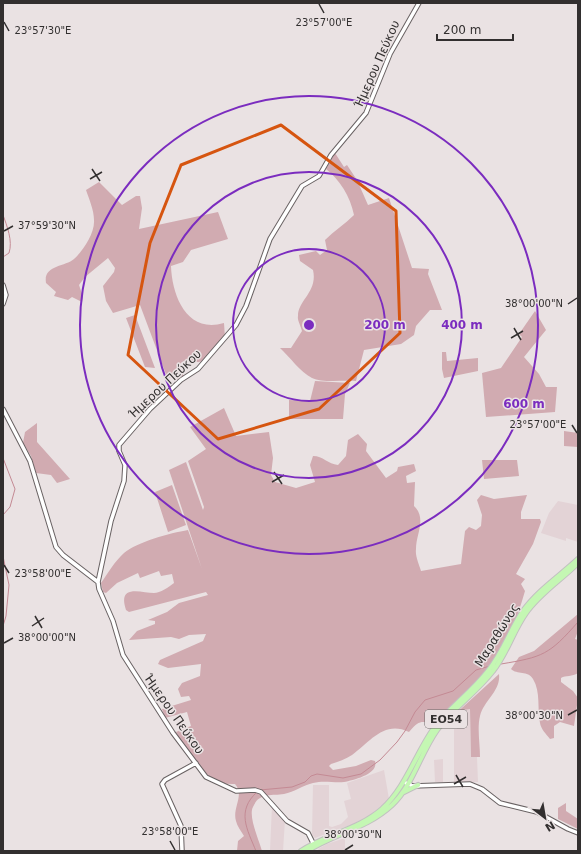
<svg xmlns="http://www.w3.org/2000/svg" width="581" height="854" viewBox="0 0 581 854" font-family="'DejaVu Sans',sans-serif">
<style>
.built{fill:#e3d3d6}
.green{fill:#d1abb1}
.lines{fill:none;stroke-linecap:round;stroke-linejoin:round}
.stream{stroke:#c48a94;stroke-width:1}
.tertiary-casing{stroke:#696263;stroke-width:5.5}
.primary-casing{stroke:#c2c1c1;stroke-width:6}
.tertiary{stroke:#fff;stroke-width:3.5}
.primary{stroke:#c4f7b3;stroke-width:4}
.marked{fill:none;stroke:#d65510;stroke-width:3;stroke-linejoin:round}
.ticks{fill:none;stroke:#322f2f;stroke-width:1.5}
.ring{fill:none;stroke:#7b2cbf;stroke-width:2}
.labels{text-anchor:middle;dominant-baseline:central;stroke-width:3;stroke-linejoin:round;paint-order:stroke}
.shield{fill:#eae2e3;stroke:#696565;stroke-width:1}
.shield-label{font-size:11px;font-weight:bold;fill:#322f2f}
.street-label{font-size:12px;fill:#322f2f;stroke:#eae2e3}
.ticks-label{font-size:10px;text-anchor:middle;fill:#322f2f;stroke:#eae2e3;stroke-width:3;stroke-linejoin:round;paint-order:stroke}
.centre{fill:#7b2cbf;stroke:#eae2e3;stroke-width:2}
.ring-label{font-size:12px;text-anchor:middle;font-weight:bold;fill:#7b2cbf;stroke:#eae2e3;stroke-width:3;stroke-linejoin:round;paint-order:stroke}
</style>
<rect width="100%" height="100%" fill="#eae2e3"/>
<!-- built -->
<path class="built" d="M558 501 578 505V542L566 538V541L541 533 549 513Z
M464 709H470L471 757H477L478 782H454V729H457V720L463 719Z
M443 759V782H435L434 760Z
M384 770 389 799 386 802 370 815 353 824 315 838 312 835 313 785H329V826L332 827 341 824 348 817 344 801 351 799 347 783Z
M272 806 285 820 283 851H270Z
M345 838V851H319L318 849 327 844Z"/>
<!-- green -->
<path class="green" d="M335 153 344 167 347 165 357 180 368 205 389 198 412 268 429 269 428 274 442 310H430L416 326 414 335 401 344 364 350 356 381C343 380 322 383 312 378 300 372 290 357 280 348H291L302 331C301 326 297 320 298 316 298 300 318 292 313 270L300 261 299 255 316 251 320 255 327 250 325 240C334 231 345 224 354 215 350 196 340 180 326 169Z
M99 182 122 205 136 196H140L142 208 139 229 218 212 228 239 191 250 183 262 171 266C172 296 187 334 224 323L225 338C219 344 212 355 205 360 196 366 184 355 179 366L184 377 181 379 167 377 140 305 113 313 106 301 103 286 114 272 115 268 108 258 85 277 79 285 83 297 82 302 72 297 68 300 54 296 56 292 46 283C43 265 65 267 74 259 83 251 95 233 94 220 94 210 89 199 86 190Z
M535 311 546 330 524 357 539 374 546 387H557L555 412 486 417 482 373 501 368 522 337 519 334Z
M135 315 155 368 145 367 126 318Z
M442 352H446L447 361 478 358V371L444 378 442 369Z
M315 381 350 383 345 394 343 419H289V400L310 401Z
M224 408 236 436 269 432 273 458 271 475 275 482 296 488 315 482 310 465 313 456C323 456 328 464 338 465L346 456 348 440 358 434 367 444 366 451 386 478 397 471 398 467 414 464 416 471 406 476 407 483 415 482 414 506C427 518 416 534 416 549 415 556 419 564 421 571L461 564 465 531 469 527 476 530 481 526 482 515 477 500 481 495 494 499 527 495 521 512V519H540L541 522 533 544 516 574 525 579 521 584 525 591C517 619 506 648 487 670 471 689 451 704 436 723 420 722 420 719 409 732 384 720 370 742 352 755 346 759 338 762 331 764L329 766 333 770 356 766 371 760 375 761C379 774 354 780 344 782 333 783 324 780 313 783 304 785 294 792 284 794 272 796 259 792 253 807 248 816 259 840 262 851H237L238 841 244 836C241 831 237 826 236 821 232 808 245 795 235 784 207 786 188 755 176 732L191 726 187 712 165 718 162 709 191 700 189 696 181 697 178 689 182 683 200 676 201 664 168 668 158 664 160 660 203 641 206 634 189 635 179 639 171 637 129 640 137 631 155 624V621L148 620 167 612 179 603 208 595 206 592 129 612 126 610C117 583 142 593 154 593 160 593 169 587 174 583L172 574 161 576 159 571 140 578 138 573 117 583 106 593 103 592 101 583C108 573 115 561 124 553 137 542 170 533 188 530L202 569 169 470 186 462 203 510 204 507 188 461 206 449 190 427Z
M37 423V442L70 479 57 483 51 475 36 473 31 456 23 443 25 432Z
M564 431 578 433V447L564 446Z
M482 460H517L519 476 484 479Z
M172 485 186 525 168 532 155 492Z
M578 614V631L575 639 578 640V673C572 677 566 675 561 678V682L573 691 578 698 574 726 560 722 554 726V738L550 739C546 734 541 729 540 723 537 709 541 692 533 679 528 670 517 675 511 669L519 657 534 651Z
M499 674C501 691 484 700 480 716 477 728 480 744 480 757H471L470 709 464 710 463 719 457 720 452 717Z
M566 803V811L578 819V829L558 819V808Z"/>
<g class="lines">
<!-- stream -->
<path class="stream" d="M3 215C7 226 13 241 9 253L3 257
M3 458 15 489 10 507 3 515
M3 556 9 585 6 616 3 626
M501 664C543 657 549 655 578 622
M260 790 292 787 305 782 311 776 317 774 343 778 361 774 380 760 397 742 405 731 415 712 425 700 453 691 476 670 490 666
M256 851C247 829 236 811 257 792"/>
<defs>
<path id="tertiary" d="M3 285 6 295 3 304
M3 409 30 461 56 547 63 555 98 582
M406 783 413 786 470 784 482 789 500 803 537 812 568 829 578 833
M313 843 308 833 287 821 261 792 255 790 236 791 206 777 173 733 123 655 113 621 99 589 98 582 111 521 124 481 125 465 119 451V445L150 409 181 380 198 369 236 325 246 306 270 239 302 186 319 176 331 155 366 113 390 54 419 3
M182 851 181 826 162 784 165 780 196 763"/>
<path id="primary" d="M404 792 418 785
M301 851C327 834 358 830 382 809 406 787 415 755 434 728 450 707 472 692 488 671 503 653 510 630 523 611 538 590 560 576 578 559
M307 851C335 833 366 829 392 805 413 785 420 754 437 730 453 708 476 693 493 671 507 654 513 631 526 613 540 593 561 580 578 563"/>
</defs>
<!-- tertiary casing -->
<use href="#tertiary" class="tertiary-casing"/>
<!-- primary casing -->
<use href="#primary" class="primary-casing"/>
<!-- tertiary -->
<use href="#tertiary" class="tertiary"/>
<!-- primary -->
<use href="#primary" class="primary"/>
</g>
<!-- marked area -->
<path class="marked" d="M281 125 396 211 400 333 319 409 218 439 128 355 150 243 181 165Z"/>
<!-- ticks -->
<path class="ticks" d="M319 4 324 13M4 22 9 31M92 169 100 181M90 179 102 172M4 231 13 226M568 304 577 298M514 328 521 340M511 338 523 331M572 425 577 433M274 472 282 484M272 482 284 475M4 565 9 573M35 616 42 628M32 626 44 618M4 643 13 638M568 715 577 710M456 775 463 787M454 784 466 777M170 841 175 850M345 850 353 845"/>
<!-- distance rings -->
<g class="ring">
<circle cx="309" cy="325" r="76"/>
<circle cx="309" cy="325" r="153"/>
<circle cx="309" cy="325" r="229"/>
</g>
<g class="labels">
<!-- shield labels -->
<rect class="shield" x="425" y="710" width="42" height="18" rx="3"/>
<g class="shield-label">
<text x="446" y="719">ΕΟ54</text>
</g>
<!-- street labels -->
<g class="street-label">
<text transform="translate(377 64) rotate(-66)">Ήμερου Πεύκου</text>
<text transform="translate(165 384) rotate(-43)">Ήμερου Πεύκου</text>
<text transform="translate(497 635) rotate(-58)">Μαραθώνος</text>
<text transform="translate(174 714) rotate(55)">Ήμερου Πεύκου</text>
</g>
</g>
<g class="ticks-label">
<text x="324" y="26">23°57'00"E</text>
<text x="43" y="34">23°57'30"E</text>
<text x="47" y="229">37°59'30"N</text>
<text x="534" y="307">38°00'00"N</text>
<text x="538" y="428">23°57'00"E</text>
<text x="43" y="577">23°58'00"E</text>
<text x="47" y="641">38°00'00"N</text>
<text x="534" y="719">38°00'30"N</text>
<text x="170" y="835">23°58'00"E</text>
<text x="353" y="838">38°00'30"N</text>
</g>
<circle cx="309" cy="325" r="6" class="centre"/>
<g class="ring-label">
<text x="385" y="329">200 m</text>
<text x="462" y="329">400 m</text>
<text x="524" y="408">600 m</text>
</g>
<!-- border -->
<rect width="581" height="854" fill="none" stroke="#322f2f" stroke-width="8"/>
<!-- north arrow -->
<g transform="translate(545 818) rotate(149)" stroke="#eae2e3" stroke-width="3" paint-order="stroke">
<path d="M0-3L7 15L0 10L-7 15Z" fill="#322f2f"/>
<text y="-6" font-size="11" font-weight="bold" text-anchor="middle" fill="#322f2f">N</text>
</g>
<!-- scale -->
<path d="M437 34v6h76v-6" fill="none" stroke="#322f2f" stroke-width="2"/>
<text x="443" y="34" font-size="12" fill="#322f2f" stroke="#eae2e3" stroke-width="3" paint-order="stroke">200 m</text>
</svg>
